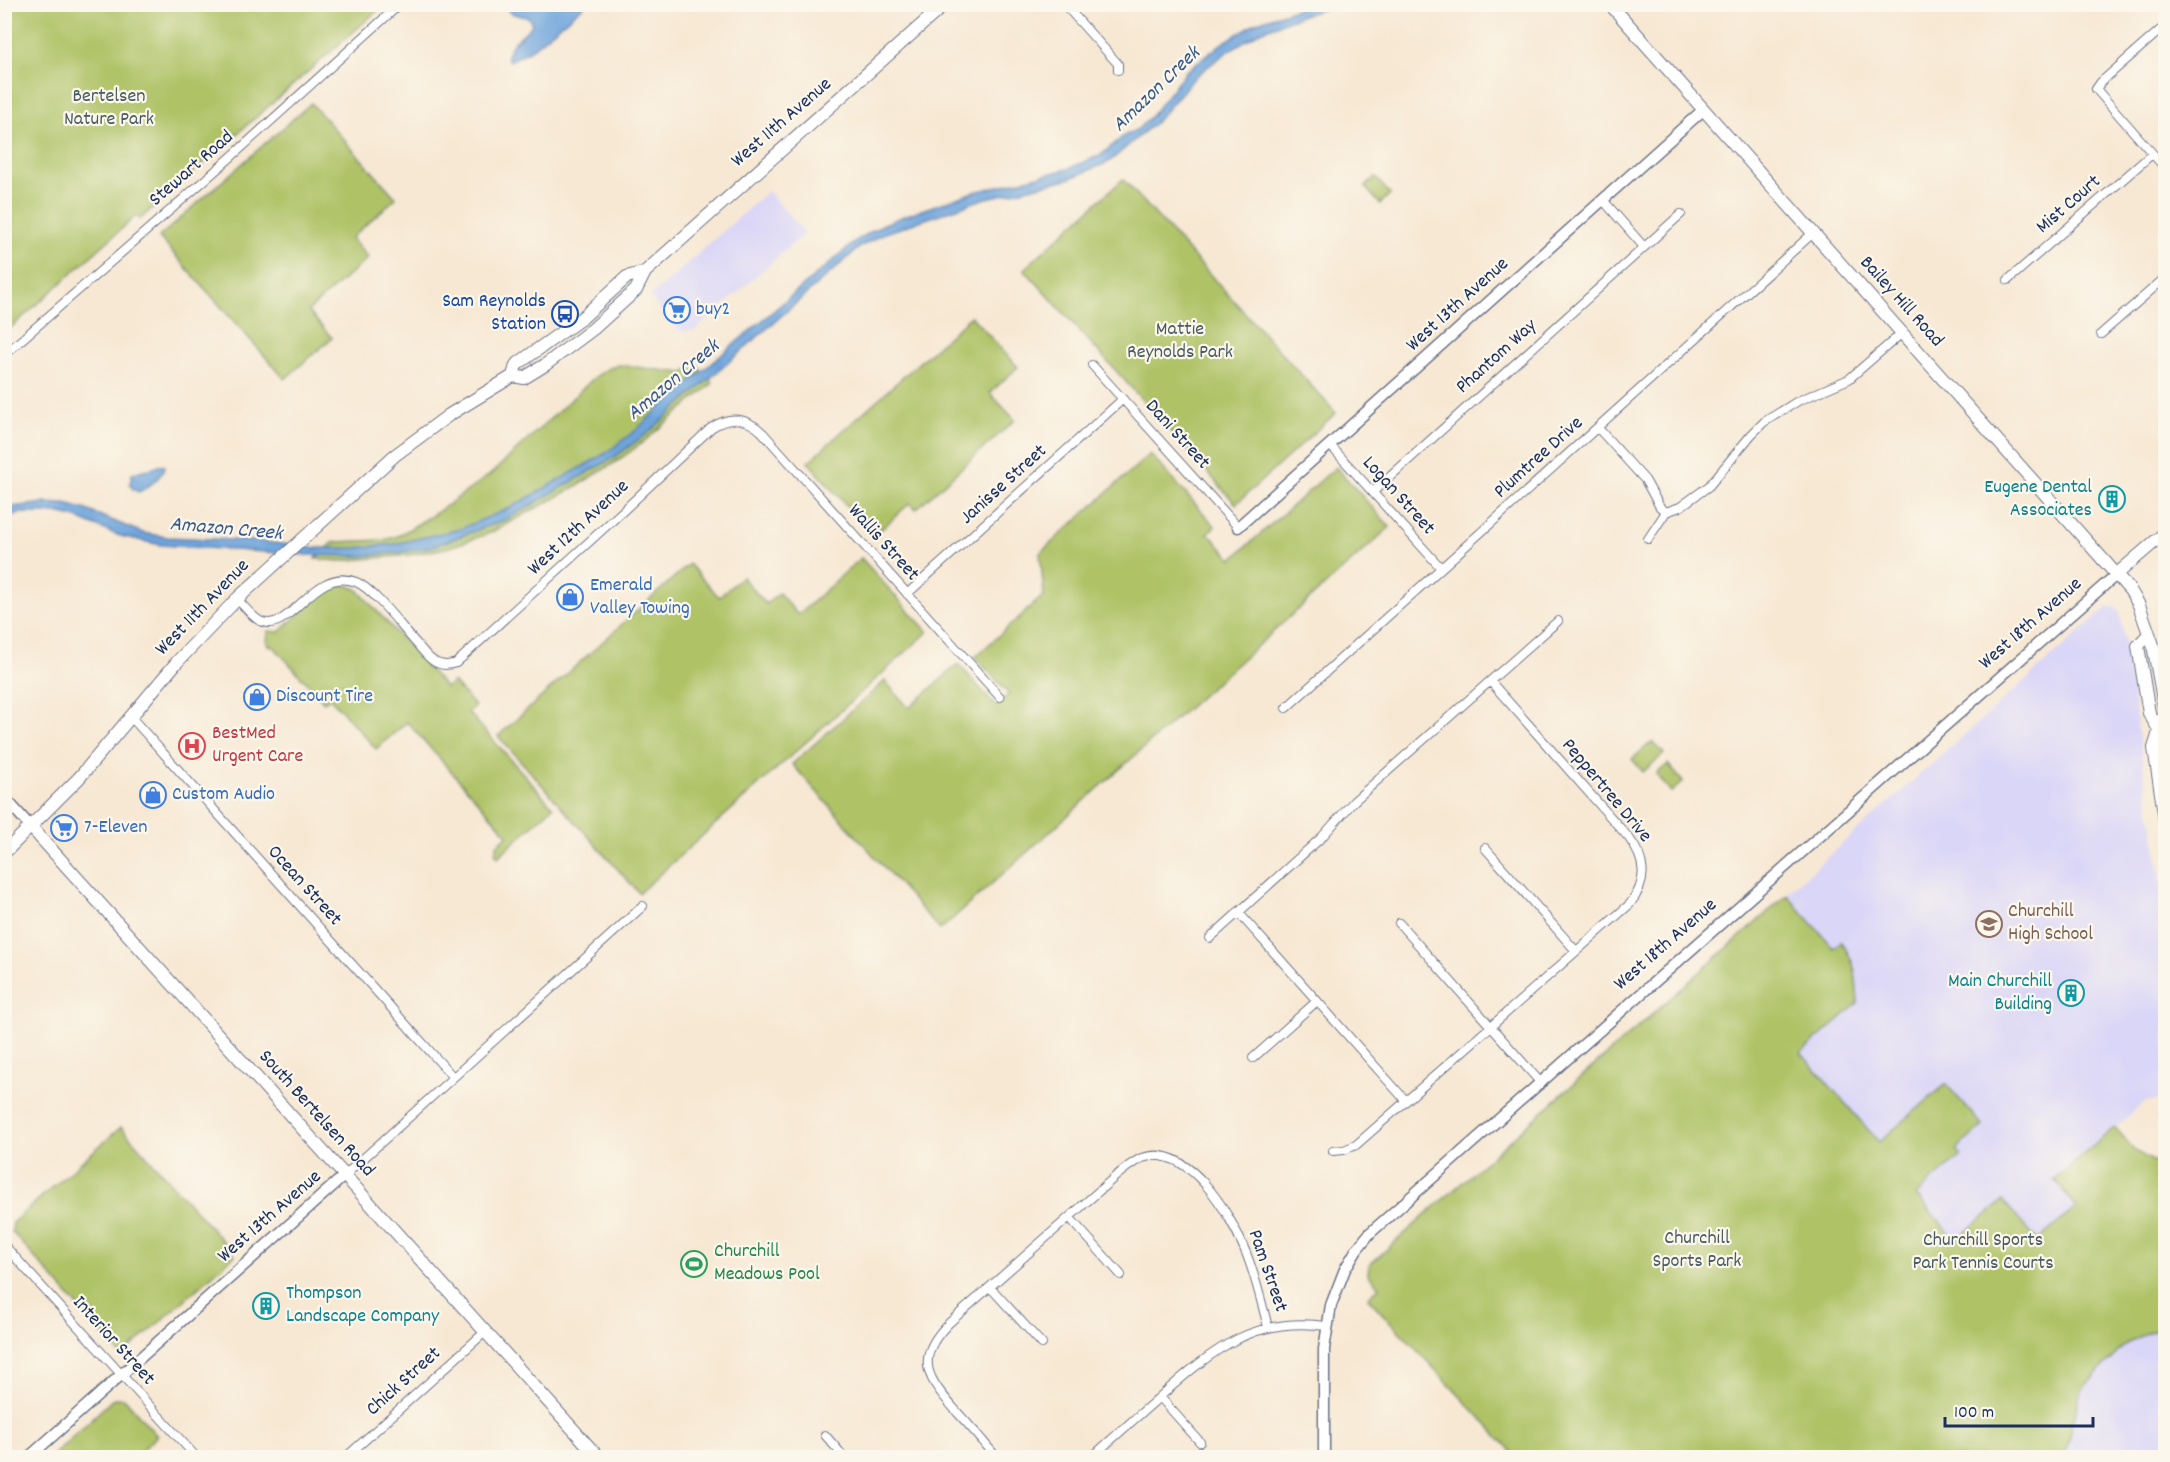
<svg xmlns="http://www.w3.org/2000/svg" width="2170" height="1462" viewBox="0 0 2170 1462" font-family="Dekko,sans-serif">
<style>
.built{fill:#dad6f7}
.green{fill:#afc266;stroke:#657862;stroke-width:1.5}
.water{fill:#6ea4db;stroke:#446a9c;stroke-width:1.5}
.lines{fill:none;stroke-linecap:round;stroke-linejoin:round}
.minor-casing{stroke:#687087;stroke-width:10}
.tertiary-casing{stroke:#687087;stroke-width:13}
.secondary-casing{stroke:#687087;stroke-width:14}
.primary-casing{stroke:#687087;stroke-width:14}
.minor{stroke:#fff;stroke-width:8}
.tertiary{stroke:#fff;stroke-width:10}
.secondary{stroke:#fff;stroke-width:12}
.primary{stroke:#fff;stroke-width:12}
.labels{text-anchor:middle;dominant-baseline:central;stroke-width:4.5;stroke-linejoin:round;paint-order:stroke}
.park-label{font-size:20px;fill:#475b60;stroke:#fbf7ec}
.street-label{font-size:20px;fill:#1b2f5e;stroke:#fbf7ec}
.transit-label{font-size:20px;fill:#164399;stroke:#fbf7ec;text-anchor:end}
.shop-label{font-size:20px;fill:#366cbe;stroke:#fbf7ec;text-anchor:start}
.culture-label{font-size:20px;fill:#0d838f;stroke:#fbf7ec;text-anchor:end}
.health-label{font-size:20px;fill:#be3a42;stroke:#fbf7ec;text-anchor:start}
.education-label{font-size:20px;fill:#785e54;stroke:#fbf7ec;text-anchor:start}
.leisure-label{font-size:20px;fill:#27864d;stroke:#fbf7ec;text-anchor:start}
.water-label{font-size:21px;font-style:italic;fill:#38588a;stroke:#fbf7ec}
</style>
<rect width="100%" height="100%" fill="#fbf7ec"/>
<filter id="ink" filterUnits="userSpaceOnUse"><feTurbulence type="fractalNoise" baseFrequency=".0167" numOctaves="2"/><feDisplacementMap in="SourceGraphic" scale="12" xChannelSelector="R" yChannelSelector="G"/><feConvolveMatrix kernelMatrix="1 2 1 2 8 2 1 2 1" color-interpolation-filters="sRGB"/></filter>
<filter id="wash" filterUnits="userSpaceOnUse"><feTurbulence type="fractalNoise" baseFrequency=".008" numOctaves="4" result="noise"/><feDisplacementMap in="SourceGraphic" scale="24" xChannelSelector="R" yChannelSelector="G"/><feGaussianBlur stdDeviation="1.35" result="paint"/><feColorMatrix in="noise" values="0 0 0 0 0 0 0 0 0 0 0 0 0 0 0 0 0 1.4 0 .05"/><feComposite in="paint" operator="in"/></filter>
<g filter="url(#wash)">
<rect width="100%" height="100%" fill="#f7e8d3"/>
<!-- built -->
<path class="built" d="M768 191 805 233 694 331H680L650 297Z
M2108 607H2115L2120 612 2165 906V1099L2145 1102 2054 1180 2077 1207 2038 1241H1956L1916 1195 1960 1157 1956 1150 1946 1084 1879 1142 1801 1053 1858 1003 1854 966 1851 956 1841 942 1834 948 1787 893Z
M2165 1326V1457L2065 1458 2079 1397 2085 1386 2128 1342Z"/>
<!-- green -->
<path class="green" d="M5 4H384V5L140 219 136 216 5 333Z
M311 103 396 198 351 238 368 258 308 311 332 338 285 379 159 237Z
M1375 177 1390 194 1380 204 1365 187Z
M1123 179 1336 413 1236 504 1024 269Z
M971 316 1018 367 990 393 1015 420 916 509 910 503 874 536 808 462Z
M695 364 713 383 642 443 614 463 570 490 490 533 450 547 410 555 340 561 315 559 334 542 384 540 398 536 436 513 491 474 594 378 607 369 619 365 683 373Z
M1150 454 1215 526 1208 533 1232 559 1336 467 1390 527 940 930 792 764 885 681 909 708 958 664 996 706 1009 694 975 657 1044 595 1040 553Z
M861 558 928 632 639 893 498 736 689 564 719 597 742 577 766 604 779 593 798 615Z
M335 585H347L357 589 446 688 453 682 475 706 468 712 553 807 498 857 495 853 497 845 508 835 407 722 376 749 330 698 324 702 275 648 267 644 268 631 279 632 327 588Z
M1653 741 1664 754 1643 772 1632 759Z
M1668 764 1683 782 1671 792 1656 774Z
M1787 895 1834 948 1841 942C1857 964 1856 977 1858 1003L1801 1053 1879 1142 1946 1084 1983 1126 1956 1150 1961 1156 1916 1195 1956 1240 2003 1201 2038 1240 2077 1207 2054 1180 2115 1127 2135 1151 2165 1168V1326L2128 1342 2085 1386 2079 1397 2065 1457H1517L1368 1298 1379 1287 1368 1274 1369 1265Z
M121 1127 235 1255 122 1356 12 1232 13 1222Z
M114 1398H124L157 1436 134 1457H51Z"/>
<!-- water -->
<path class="water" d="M504 5H585L529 51 510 61 507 58C507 44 524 35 532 25L529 18 510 13Z
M1308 5H1341L1303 15 1261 31 1230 50 1196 76 1157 121 1109 162 1068 179 983 199 883 234 860 247 649 432 613 458 507 519 434 546 403 552 361 556 309 555 161 545 120 536 74 517 56 513H20L5 517 4 508 45 503 65 504 84 509 143 533 167 537 257 541 317 548H354L394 544 460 529 512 507 606 453 636 430 667 401 857 240 882 225 901 217 974 192 1067 169 1101 155 1124 136 1138 129 1152 115 1186 71 1221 44 1257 22Z
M160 465 165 466C162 477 148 488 138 492L132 488 130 484 132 474C142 468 151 471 160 465Z"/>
</g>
<g filter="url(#ink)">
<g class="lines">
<defs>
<path id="minor" d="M1064 4 1118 64V70
M2166 25 2101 82 2096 89 2166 169
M1603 200 1644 247
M2008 280 2152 154
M2101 334 2166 277
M4 355 230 158 400 4
M1092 365 1238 527
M1598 428 1645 480 1660 507 1666 512
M1330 445 1441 568
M1373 492 1681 214
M1648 539 1666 512 1680 507 1709 486 1751 435 1764 422 1798 401 1849 379 1902 333
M907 594 1123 399
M237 599C244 606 251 616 260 621 291 636 313 565 356 582 374 589 403 629 417 644 423 651 429 660 437 663 444 666 449 665 456 663L624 510 711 428C730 415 747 417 763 433L1000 697
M1286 708 1813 233
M131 717 453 1077
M1485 848 1576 951
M1238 912 1406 1101
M1399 923 1540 1082
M1210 938 1322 837 1354 801 1558 621
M1253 1058 1317 1001
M1333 1151 1344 1150 1356 1145 1630 904C1648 881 1646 861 1629 838L1490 681
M345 1175 643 906
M1070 1218 1121 1275
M4 1245 197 1458
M990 1287 1042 1344
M1160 1397 1200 1442
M825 1435 845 1458
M345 1458 485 1332
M997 1458C984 1442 971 1427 957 1412 928 1379 912 1359 950 1322L1116 1176C1124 1170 1132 1162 1142 1158 1188 1142 1230 1214 1244 1248 1255 1273 1261 1301 1268 1327
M1091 1458C1115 1436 1139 1415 1163 1394 1214 1349 1254 1316 1326 1326"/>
<path id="tertiary" d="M1238 527 1703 110
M4 797 31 827
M28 1458 345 1175
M1324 1458V1349L1331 1305 1345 1269 1357 1249 1370 1233 2117 574"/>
<path id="secondary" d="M1610 4 2130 590 2139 605 2153 645 2161 688 2165 713 2154 748 2166 826
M2117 574 2166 532
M2148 635 2138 646 2149 713 2162 734
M31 827 599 1458"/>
<path id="primary" d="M513 376 516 365 583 317 627 277 645 272
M4 853 79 778 177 662 237 599 394 456 449 415 513 376 524 378 545 365 593 329 636 290 645 272 945 4"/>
</defs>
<!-- minor casing -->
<use href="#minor" class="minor-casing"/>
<!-- tertiary casing -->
<use href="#tertiary" class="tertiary-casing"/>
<!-- secondary casing -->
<use href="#secondary" class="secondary-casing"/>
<!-- primary casing -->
<use href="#primary" class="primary-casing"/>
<!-- minor -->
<use href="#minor" class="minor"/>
<!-- tertiary -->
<use href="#tertiary" class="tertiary"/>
<!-- secondary -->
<use href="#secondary" class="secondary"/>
<!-- primary -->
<use href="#primary" class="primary"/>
</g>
</g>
<!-- icons -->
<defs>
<symbol id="supermarket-ring" viewBox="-11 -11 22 22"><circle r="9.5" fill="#fbf7ec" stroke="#3f7fe0" stroke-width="1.5"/><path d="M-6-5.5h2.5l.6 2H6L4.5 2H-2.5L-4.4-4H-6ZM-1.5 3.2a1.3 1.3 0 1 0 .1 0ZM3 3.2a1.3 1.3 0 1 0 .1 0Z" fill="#3f7fe0"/></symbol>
<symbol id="bus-ring" viewBox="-11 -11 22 22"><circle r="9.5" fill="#fbf7ec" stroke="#1a4fb4" stroke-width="1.5"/><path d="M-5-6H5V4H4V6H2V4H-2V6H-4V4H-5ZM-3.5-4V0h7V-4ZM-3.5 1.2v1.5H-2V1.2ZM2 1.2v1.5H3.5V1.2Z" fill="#1a4fb4"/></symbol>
<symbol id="building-ring" viewBox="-11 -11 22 22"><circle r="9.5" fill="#fbf7ec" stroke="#0f9aa8" stroke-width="1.5"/><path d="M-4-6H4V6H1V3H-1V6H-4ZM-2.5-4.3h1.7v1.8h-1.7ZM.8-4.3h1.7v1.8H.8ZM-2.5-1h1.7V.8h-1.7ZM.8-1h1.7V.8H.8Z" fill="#0f9aa8"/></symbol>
<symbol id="shop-ring" viewBox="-11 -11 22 22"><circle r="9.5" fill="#fbf7ec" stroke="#3f7fe0" stroke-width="1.5"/><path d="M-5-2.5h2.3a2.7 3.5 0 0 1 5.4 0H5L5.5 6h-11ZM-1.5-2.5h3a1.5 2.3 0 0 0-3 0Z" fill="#3f7fe0"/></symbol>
<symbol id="hospital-ring" viewBox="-11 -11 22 22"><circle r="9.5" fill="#fbf7ec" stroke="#e0444e" stroke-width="1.5"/><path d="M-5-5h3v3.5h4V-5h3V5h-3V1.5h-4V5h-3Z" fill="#e0444e"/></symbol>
<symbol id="school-ring" viewBox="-11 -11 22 22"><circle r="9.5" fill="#fbf7ec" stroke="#8d6e63" stroke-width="1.5"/><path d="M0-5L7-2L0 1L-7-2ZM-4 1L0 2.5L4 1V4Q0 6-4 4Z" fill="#8d6e63"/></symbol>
<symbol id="stadium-ring" viewBox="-11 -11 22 22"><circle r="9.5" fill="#fbf7ec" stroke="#2e9e5b" stroke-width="1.5"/><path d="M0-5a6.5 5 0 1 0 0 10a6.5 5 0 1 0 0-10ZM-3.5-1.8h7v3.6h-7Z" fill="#2e9e5b"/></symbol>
</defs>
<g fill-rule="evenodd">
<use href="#supermarket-ring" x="662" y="295" width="30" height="30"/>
<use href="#bus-ring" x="550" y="299" width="30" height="30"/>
<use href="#building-ring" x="2097" y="484" width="30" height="30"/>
<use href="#shop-ring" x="555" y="582" width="30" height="30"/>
<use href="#shop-ring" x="242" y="682" width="30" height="30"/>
<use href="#hospital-ring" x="177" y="731" width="30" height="30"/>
<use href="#shop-ring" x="138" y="780" width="30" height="30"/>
<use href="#supermarket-ring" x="49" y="813" width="30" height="30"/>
<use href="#school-ring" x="1974" y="909" width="30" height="30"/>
<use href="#building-ring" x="2056" y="978" width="30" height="30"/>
<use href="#stadium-ring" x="679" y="1249" width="30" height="30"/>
<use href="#building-ring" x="251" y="1291" width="30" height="30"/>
</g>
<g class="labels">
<!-- park labels -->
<g class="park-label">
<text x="109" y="97">Bertelsen<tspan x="109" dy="23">Nature Park</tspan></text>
<text x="1180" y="330">Mattie<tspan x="1180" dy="23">Reynolds Park</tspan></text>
<text x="1697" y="1239">Churchill<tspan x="1697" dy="23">Sports Park</tspan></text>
<text x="1983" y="1241">Churchill Sports<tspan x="1983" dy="23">Park Tennis Courts</tspan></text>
</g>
<!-- street labels -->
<g class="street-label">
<text transform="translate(782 123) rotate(-41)">West 11th Avenue</text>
<text transform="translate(192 169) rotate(-41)">Stewart Road</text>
<text transform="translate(2069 205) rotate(-41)">Mist Court</text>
<text transform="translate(1901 302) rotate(48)">Bailey Hill Road</text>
<text transform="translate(1458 305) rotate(-42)">West 13th Avenue</text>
<text transform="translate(1497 357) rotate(-42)">Phantom Way</text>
<text transform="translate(1177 435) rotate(48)">Dani Street</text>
<text transform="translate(1539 458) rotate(-42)">Plumtree Drive</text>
<text transform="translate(1004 485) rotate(-42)">Janisse Street</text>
<text transform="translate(1398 496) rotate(48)">Logan Street</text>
<text transform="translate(579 528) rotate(-43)">West 12th Avenue</text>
<text transform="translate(883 543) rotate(48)">Wallis Street</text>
<text transform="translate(203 608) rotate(-46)">West 11th Avenue</text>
<text transform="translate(2031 624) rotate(-41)">West 18th Avenue</text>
<text transform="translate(1606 791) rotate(50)">Peppertree Drive</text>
<text transform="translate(304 886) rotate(48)">Ocean Street</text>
<text transform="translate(1666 945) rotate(-41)">West 18th Avenue</text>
<text transform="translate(316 1114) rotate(48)">South Bertelsen Road</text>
<text transform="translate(270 1217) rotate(-41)">West 13th Avenue</text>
<text transform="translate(1267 1271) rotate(71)">Pam Street</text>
<text transform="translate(113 1341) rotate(48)">Interior Street</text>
<text transform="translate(404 1382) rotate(-42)">Chick Street</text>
</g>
<!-- transit labels -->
<g class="transit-label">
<text x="546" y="302">Sam Reynolds<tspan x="546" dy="23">Station</tspan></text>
</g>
<!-- shop labels -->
<g class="shop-label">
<text x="696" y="310">buy2</text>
<text x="590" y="586">Emerald<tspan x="590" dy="23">Valley Towing</tspan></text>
<text x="276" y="697">Discount Tire</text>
<text x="172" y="795">Custom Audio</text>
<text x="84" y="828">7-Eleven</text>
</g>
<!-- culture labels -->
<g class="culture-label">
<text x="2092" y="488">Eugene Dental<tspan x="2092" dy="23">Associates</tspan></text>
<text x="2052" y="982">Main Churchill<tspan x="2052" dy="23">Building</tspan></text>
<text x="286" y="1294" text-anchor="start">Thompson<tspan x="286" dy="23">Landscape Company</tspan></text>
</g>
<!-- health labels -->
<g class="health-label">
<text x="212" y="734">BestMed<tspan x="212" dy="23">Urgent Care</tspan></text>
</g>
<!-- education labels -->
<g class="education-label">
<text x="2008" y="912">Churchill<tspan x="2008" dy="23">High School</tspan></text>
</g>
<!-- leisure labels -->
<g class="leisure-label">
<text x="714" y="1252">Churchill<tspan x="714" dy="23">Meadows Pool</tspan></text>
</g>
<!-- water labels -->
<g class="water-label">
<text transform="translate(1157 90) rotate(-44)">Amazon Creek</text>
<text transform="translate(674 381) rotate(-40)">Amazon Creek</text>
<text transform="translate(226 530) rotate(5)">Amazon Creek</text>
</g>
</g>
<!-- margin -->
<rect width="2170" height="1462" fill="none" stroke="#fbf7ec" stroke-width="24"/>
<!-- scale -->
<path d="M1945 1417v9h148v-9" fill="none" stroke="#1b2f5e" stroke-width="3"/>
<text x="1954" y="1417" font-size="18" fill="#1b2f5e" stroke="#fbf7ec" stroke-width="4.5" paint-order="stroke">100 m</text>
</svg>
